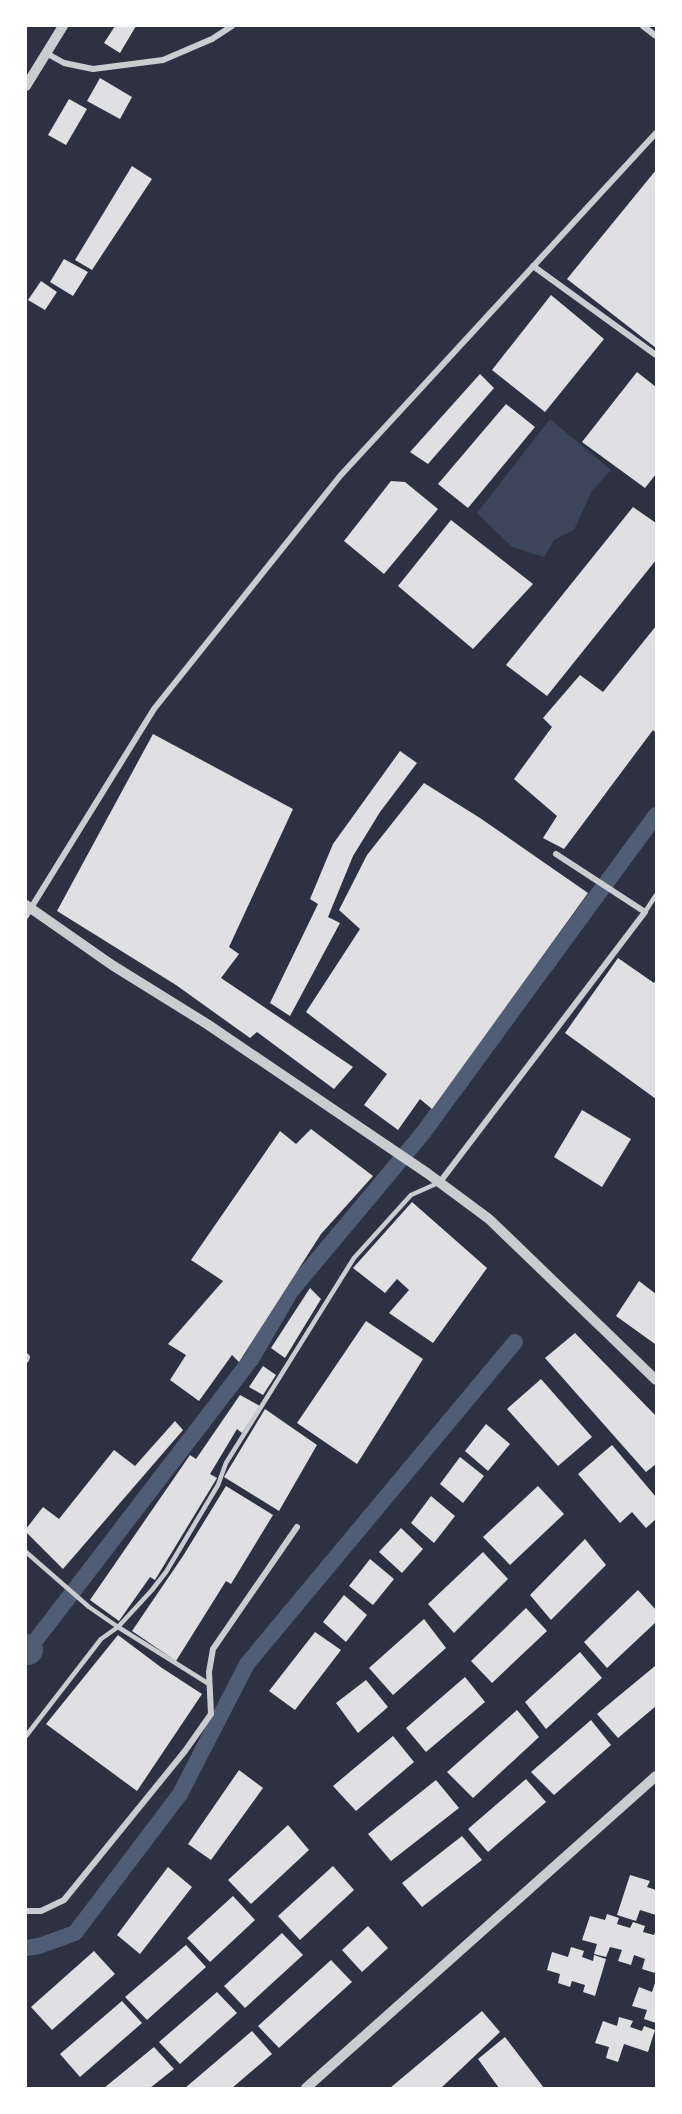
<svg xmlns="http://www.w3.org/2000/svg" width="682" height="2114" viewBox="0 0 682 2114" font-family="'PT Sans',sans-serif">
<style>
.green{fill:#3c4559}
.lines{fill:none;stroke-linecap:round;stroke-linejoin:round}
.canal{stroke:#4f5d75;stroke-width:16}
.river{stroke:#4f5d75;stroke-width:30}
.building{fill:#e0e0e3}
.service{stroke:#caccd0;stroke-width:4.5}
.minor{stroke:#caccd0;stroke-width:6}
.tertiary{stroke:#caccd0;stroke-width:10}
</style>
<rect width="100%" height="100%" fill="#2d3142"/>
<!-- green -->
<path class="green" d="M550 419 611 470 592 491 574 530 554 540 544 557 512 547 477 513Z"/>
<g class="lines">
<!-- canal -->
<path class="canal" d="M26 1653 252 1358 291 1291 423 1133 656 815
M26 1948 39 1946 75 1933 180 1794 247 1664 515 1342"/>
<!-- river -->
<path class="river" d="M26 1649 28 1650"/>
</g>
<!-- building -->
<path class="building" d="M115 26H136L120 53 104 43Z
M100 78 132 97 120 119 87 101Z
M69 99 87 109 66 145 48 135Z
M132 166 152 179 92 270 75 260Z
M656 170V348L567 279Z
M64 259 88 272 73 296 50 282Z
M41 281 57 292 45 310 28 300Z
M551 295 604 339 545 412 492 370Z
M637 372 656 387V474L645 488 582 442Z
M480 374 494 388 428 464 410 452Z
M506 404 535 427 468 508 438 484Z
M391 481 405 482 438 509 384 574 344 541Z
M633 507 656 523V560L547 696 506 665Z
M451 520 533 584 473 649 398 586Z
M656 626V733L653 730 564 849 543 838 557 816 514 779 552 727 543 718 580 675 603 692Z
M153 734 293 809 229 947 239 954 221 978 353 1067 334 1089 257 1032 250 1038 176 985 57 911Z
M400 751 417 763 380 812 353 856 328 917 340 923 290 1016 270 1003 318 904 310 899 333 844Z
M424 783 480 818 588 893 432 1109 420 1099 398 1130 364 1105 387 1074 306 1012 360 929 339 910 367 855Z
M618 958 654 983 656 980V1099L565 1033Z
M582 1110 631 1139 602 1187 554 1157Z
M311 1129 373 1176 321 1234 239 1362 232 1355 199 1401 170 1380 186 1355 168 1344 223 1281 191 1260 280 1131 296 1144Z
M412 1202 487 1268 433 1343 389 1313 409 1290 397 1279 385 1293 353 1268Z
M639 1281 656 1294V1342L655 1344 616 1316Z
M310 1288 321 1299 285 1358 271 1348Z
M366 1321 423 1359 357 1464 297 1423Z
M575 1333 656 1416V1464L646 1472 545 1358Z
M263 1366 276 1375 263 1395 249 1387Z
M541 1379 592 1437 558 1466 507 1409Z
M240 1395 260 1406 242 1433 237 1429 210 1474 217 1478 155 1580 150 1577 119 1621 90 1600 190 1455 196 1459Z
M265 1409 317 1445 279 1511 224 1477Z
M175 1421 183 1430 63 1569 26 1532V1529L43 1507 59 1519 114 1450 135 1466Z
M486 1424 510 1444 488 1471 465 1451Z
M612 1445 656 1497V1519L646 1528 632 1512 620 1523 578 1474Z
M460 1457 484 1476 463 1503 440 1484Z
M226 1486 273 1515 231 1584 226 1581 176 1661 132 1631 183 1556Z
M538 1486 564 1514 510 1565 483 1537Z
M431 1496 455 1516 434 1543 411 1523Z
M401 1528 423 1549 402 1573 379 1552Z
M585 1539 606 1565 551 1620 530 1595Z
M483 1552 508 1579 454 1633 428 1604Z
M370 1559 394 1579 373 1605 349 1586Z
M638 1590 656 1610V1622L607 1668 584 1642Z
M344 1595 367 1615 346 1642 323 1622Z
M526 1608 547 1631 492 1683 471 1661Z
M424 1619 446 1648 393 1695 369 1668Z
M315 1632 341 1650 295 1710 269 1691Z
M118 1635 162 1668 202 1694 137 1791 46 1724Z
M580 1652 602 1678 546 1729 525 1702Z
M655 1666 656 1706 618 1738 597 1714Z
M465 1677 485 1702 426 1752 406 1728Z
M366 1680 388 1707 358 1733 336 1703Z
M517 1710 539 1737 473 1798 447 1772Z
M591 1720 611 1745 554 1795 531 1772Z
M393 1736 414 1762 356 1811 333 1786Z
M239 1770 263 1788 211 1860 188 1844Z
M526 1779 546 1802 488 1852 468 1829Z
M436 1780 459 1808 391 1861 368 1834Z
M288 1825 309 1850 251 1904 228 1880Z
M462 1836 482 1860 422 1907 402 1883Z
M333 1866 354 1890 300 1940 278 1916Z
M168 1867 192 1887 140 1954 117 1935Z
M630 1875 650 1881 647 1887 656 1890V1915L640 1910 636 1921 617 1915Z
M233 1896 255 1920 210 1962 187 1938Z
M607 1914 619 1918 617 1924 630 1928 633 1922 645 1926 643 1932 654 1935 656 1930 655 1973 642 1969 645 1959 634 1955 631 1965 618 1961 622 1950 610 1947 606 1957 594 1954 597 1944 582 1940 590 1916 605 1920Z
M368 1926 388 1948 362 1972 342 1950Z
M282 1933 303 1955 245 2008 224 1986Z
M186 1945 206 1967 147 2020 125 1997Z
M571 1947 584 1951 582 1957 593 1961 594 1955 606 1959 595 1996 583 1992 585 1985 572 1981 570 1987 558 1983 560 1974 547 1970 552 1952 568 1957Z
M94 1951 115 1974 52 2030 31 2007Z
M331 1960 352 1982 279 2048 258 2026Z
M655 1983 656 1984V2023L644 2019 647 2010 632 2006 639 1987 652 1992Z
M217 1992 237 2013 180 2064 159 2042Z
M122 2001 142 2023 80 2077 60 2054Z
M482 2011 500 2032 441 2088H390Z
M619 2017 633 2021 630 2027 642 2031 644 2026 655 2030 648 2052 624 2044 618 2062 606 2058 609 2047 595 2043 603 2021 617 2026Z
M252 2031 272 2054 232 2088H185Z
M505 2037 544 2088H499L478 2059Z
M154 2047 174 2069 150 2088H104Z"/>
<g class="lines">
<!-- service -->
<path class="service" d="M645 912 656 895
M26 1552 89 1607 118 1627 209 1684
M26 1736 101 1639 118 1627 152 1590 166 1572 218 1485 226 1463 354 1258 411 1195 438 1183"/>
<!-- minor -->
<path class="minor" d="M643 26 656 36
M46 53 64 63 93 69 163 60 212 39 232 26
M533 266 656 355
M26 916 154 709 340 476 656 133
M440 1182 645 912 556 854
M26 1356 27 1357 26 1360
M26 1911H41L64 1900 185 1751 211 1714 209 1672 213 1649 297 1527"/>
<!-- tertiary -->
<path class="tertiary" d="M26 86 63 26
M26 905 112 965 207 1024 427 1173 489 1219 656 1380
M306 2088 656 1776"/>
</g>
<!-- border -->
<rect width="682" height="2114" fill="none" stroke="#ffffff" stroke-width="54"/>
</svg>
